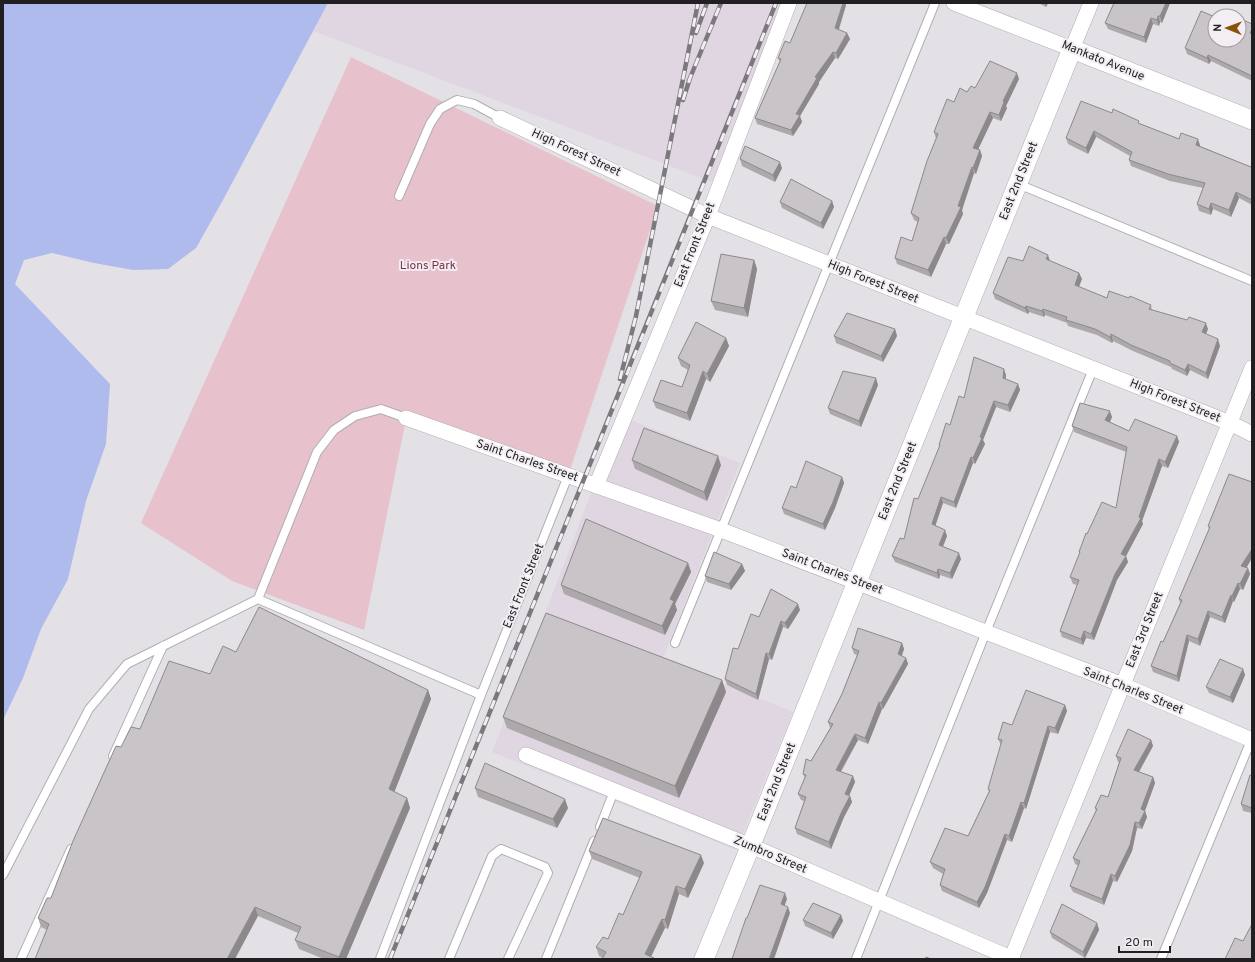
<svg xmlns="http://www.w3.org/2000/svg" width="1255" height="962" viewBox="0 0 1255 962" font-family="Overpass,sans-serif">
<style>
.built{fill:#dfd6e2}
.green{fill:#e7c1cb}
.water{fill:#afbaed}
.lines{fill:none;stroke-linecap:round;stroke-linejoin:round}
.service-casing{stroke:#b1adb2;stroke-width:10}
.minor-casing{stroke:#b1adb2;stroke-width:16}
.tertiary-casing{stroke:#b1adb2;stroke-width:20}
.service{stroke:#fff;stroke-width:8}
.minor{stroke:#fff;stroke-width:15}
.tertiary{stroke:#fff;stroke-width:19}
.rail-casing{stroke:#7c797d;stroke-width:4.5}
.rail{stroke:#f2eef3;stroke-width:3;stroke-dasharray:9;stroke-linecap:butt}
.wall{fill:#ada9ab}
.shaded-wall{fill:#8d898b}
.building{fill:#c9c4c7;stroke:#8d898b}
.labels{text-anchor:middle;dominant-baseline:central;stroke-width:4;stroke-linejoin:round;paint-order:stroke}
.street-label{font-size:12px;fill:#211f21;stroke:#f2eef3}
.park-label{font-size:12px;fill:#79314a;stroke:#f2eef3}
</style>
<rect width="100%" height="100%" fill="#e4e1e6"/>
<!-- built -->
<path class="built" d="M328 3H782L712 182 313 31Z
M618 415 740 463 663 659 793 712 736 850 492 752 588 501Z"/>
<!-- green -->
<path class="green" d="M351 57 658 206 568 476 406 419 364 630 232 581 141 523Z"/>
<!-- water -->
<path class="water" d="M3 3H328L223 200 196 248 168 269 133 270 94 263 52 253 24 260 15 284 110 384 106 444 86 501 68 579 41 629 23 678 3 720Z"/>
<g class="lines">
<defs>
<path id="service" d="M1018 184 1252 281
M399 196 430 124 440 109 457 100 474 104 500 118
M258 599 481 695
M675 643 935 3
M113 756 163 646
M600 827 614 791
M3 875 89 709 127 664 258 599 317 452 334 430 355 416 381 409 406 418
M21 959 71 849
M380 959 481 695 568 476
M449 959 492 856 501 849 545 867 548 873 508 959
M546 959 594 841
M856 959 986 632 1093 369
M1161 959 1252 738"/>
<path id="minor" d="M954 3 1072 49 1091 3
M500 118 708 216 1230 423 1252 434
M406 418 721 530 1123 685 1252 740
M596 486 708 216 789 3
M526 755 751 846 1013 959
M1011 959 1252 368"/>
<path id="tertiary" d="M704 959 757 830 1072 49 1252 120"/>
</defs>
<!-- service casing -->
<use href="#service" class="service-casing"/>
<!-- minor casing -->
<use href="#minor" class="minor-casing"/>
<!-- tertiary casing -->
<use href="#tertiary" class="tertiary-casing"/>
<!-- service -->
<use href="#service" class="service"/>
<!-- minor -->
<use href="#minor" class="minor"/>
<!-- tertiary -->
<use href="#tertiary" class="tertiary"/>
<defs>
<path id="rail" d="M696 33 707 3
M683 100 690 78 721 3
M620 379 636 316 698 3
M390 959C518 640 649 323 776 3"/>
</defs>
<!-- rail casing -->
<use href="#rail" class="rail-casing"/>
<!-- rail -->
<use href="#rail" class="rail"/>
</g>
<!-- wall -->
<path class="wall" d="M1038 3H1048L1046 7Z
M1170 3 1162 23 1160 22 1159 26 1153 24 1146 43 1108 29 1105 23Z
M846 5 839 30 847 33 850 39 838 59 835 58 819 82V84L800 116 802 122 793 136 757 124 755 118 780 62 778 58Z
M1252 24V81L1211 61 1209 64 1187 54 1185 48 1215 40Z
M1019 79 1006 106 1007 108 1001 121 993 118 978 149 980 150 982 156 976 174 974 173 962 210 963 214 949 244H946L931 277 897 264 895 258 912 241 918 222 914 220 911 213 936 139 934 132 954 102 967 92 975 88Z
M1112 113 1179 139 1200 145V146L1251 167 1252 164V205L1239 198 1231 217 1213 209 1211 215 1199 211 1197 204 1203 188 1170 181 1131 166 1129 160 1130 156 1096 137 1088 154 1068 144 1066 138Z
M740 159 782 168 775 182 742 166Z
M832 201 834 207 823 229 782 208 780 202Z
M754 260 757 269 748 317 715 310 711 301Z
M1023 261H1050L1079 273 1082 279 1079 287 1107 298 1151 305 1152 310 1208 329 1206 334 1220 346 1208 379 1190 370 1187 376 1172 369 1171 367 1133 351 1113 341 1112 343 1097 335 1068 326 1067 323 1045 315 1044 317 1029 312 1028 314 995 299 993 293Z
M895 329 897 336 883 362 836 343 834 336Z
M726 338 729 346 710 382 706 379 690 421 656 408 653 401 682 387 688 370 681 366 678 358Z
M1006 375V379L1018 384 1020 390 1010 412 996 407 983 440 985 444 975 464 973 463 956 508 943 503 935 525 947 536 943 547 961 559 952 579 940 575 939 579 895 562 892 556 904 539 918 499 940 447 939 445 950 425 964 398Z
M878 385 861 427 830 414 828 408Z
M1112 417 1110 422 1129 431 1177 436 1179 442 1168 468 1162 466 1142 521 1143 524 1126 556 1128 562 1117 580 1094 640 1086 638 1083 645 1062 637 1060 631 1077 585 1073 584 1070 577 1080 554 1079 552 1087 534 1116 508 1126 452 1074 432 1072 426Z
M632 460 721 465 707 501 635 469Z
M1229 474 1252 558 1246 568 1250 574 1243 590 1240 589 1234 602 1233 601 1225 623 1210 617 1200 646 1189 641 1179 682 1153 672 1151 666 1163 642 1180 603 1179 599 1209 529 1208 526Z
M842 477 844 483 835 508 825 530 784 514 782 508Z
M688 563 691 572 675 604 677 610 665 635 564 594 561 585Z
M742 564 745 571 731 590 707 582 705 576Z
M800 610 788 629 783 627 772 660 769 659 758 700 727 685 725 679 759 617Z
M902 643 904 649 902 656 906 658 908 664 883 709H882L868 744 858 740 841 772 853 776 855 782 849 796H850L852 802 844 817 831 849 797 834 795 828 804 801 801 800 798 794 805 778 803 774 811 761 830 728 828 722 842 694 857 655 854 654 852 648Z
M236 652 428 690 431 699 394 792 407 798 410 808 346 959H324L299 949 295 940 298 933 258 916 47 930 41 927 38 918 51 898 121 747 140 729 210 674Z
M1243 669 1245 675 1233 703 1209 693 1206 687Z
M722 680 726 692 679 798 507 728 503 717Z
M1065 705 1067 711 1058 734 1050 732 1026 809 1024 808 1012 842 1007 840 987 893 979 908 942 891 940 885 943 874 933 868 930 862 968 836 989 792 988 789 1001 745 998 739 1012 725Z
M1151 740 1153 746 1139 772 1153 777 1155 783 1145 811 1147 817 1142 829 1137 828 1132 851 1117 882 1113 881 1104 905 1073 892 1070 886 1079 866 1075 864 1073 858 1096 811 1095 808 1108 797 1119 762H1118L1116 756Z
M1252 776V813L1243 811 1241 804Z
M475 788 568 808 557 828 478 797Z
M589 851 704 863 688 898 679 894 668 929 665 928 603 958 599 956 596 947 608 939 623 915 640 878 592 859Z
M841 915 843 921 833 939 805 926 803 920Z
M1097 923 1099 930 1085 958 1052 938 1050 932Z"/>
<!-- shaded-wall -->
<path class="shaded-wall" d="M843 3H845L846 5 837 34 835 28Z
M1045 3H1048L1046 7Z
M1166 3H1170L1162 23 1160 16Z
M1158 16 1160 22 1159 26 1157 20Z
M1151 18 1153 24 1146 43 1144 37Z
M847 33 850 39 838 59 836 53Z
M833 52 835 58 819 82V84L800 116 802 122 793 136 791 130 796 114 815 77Z
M1208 55 1211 61 1209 64 1207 58Z
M1017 73 1019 79 1006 106 1007 108 1001 121 999 115 1003 101Z
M990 112 993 118 976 154 973 148Z
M1094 131 1096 137 1088 154 1086 148Z
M1198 139 1200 145 1198 151 1196 145Z
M980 150 982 156 976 174 973 168Z
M780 162 782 168 775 182 773 175Z
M972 167 974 173 962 210 963 214 949 244 946 238 958 206Z
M1236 192 1239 198 1231 217 1229 210Z
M832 201 834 207 823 229 821 223Z
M1211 203 1213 209 1211 215 1209 209Z
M944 237 946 244 931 277 928 270Z
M1048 255 1050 261 1046 259Z
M754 260 757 269 748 317 744 308Z
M1079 273 1082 279 1077 291 1075 285Z
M1026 306 1029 312 1028 314 1025 308Z
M1043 309 1045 315 1044 317 1042 311Z
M1206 323 1208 329 1204 338 1202 332Z
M895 329 897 336 883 362 881 356Z
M1111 334 1113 341 1112 343 1110 337Z
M726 338 729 346 710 382 707 374Z
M1218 339 1220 346 1208 379 1206 373Z
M1188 364 1190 370 1187 376 1185 370Z
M1004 369 1006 375 1005 384 1003 378Z
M703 371 706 379 690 421 687 413Z
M876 378 878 385 861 427 859 421Z
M1018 384 1020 390 1010 412 1008 405Z
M994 401 996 407 983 440 985 444 975 464 973 458Z
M1110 411 1112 417 1108 426 1105 420Z
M1177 436 1179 442 1168 468 1165 462Z
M718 456 721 465 707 501 704 492Z
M971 457 973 463 956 508 954 502Z
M1159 459 1162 466 1142 521 1143 524 1126 556 1128 562 1117 580 1094 640 1091 634 1115 574 1121 554 1139 517Z
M842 477 844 483 835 508 825 530 823 524Z
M941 497 943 503 934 530 932 524Z
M945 530 947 536 941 551 939 545Z
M1252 549V558L1244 572 1241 566Z
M959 553 961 559 952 579 950 573Z
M688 563 691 572 675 604 677 610 665 635 662 626 670 599Z
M742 564 745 571 731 590 729 584Z
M1248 568 1250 574 1243 590 1240 584Z
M938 569 940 575 939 579 937 573Z
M1238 583 1240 589 1234 602 1232 596Z
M1231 595 1233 601 1225 623 1222 617Z
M798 604 800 610 788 629 785 623Z
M1208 611 1210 617 1200 646 1198 639Z
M781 621 783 627 772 660 769 654Z
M1084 631 1086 638 1083 645 1081 639Z
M1187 635 1189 641 1179 682 1177 676Z
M902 643 904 649 900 660 898 654Z
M766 653 769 659 758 700 756 694Z
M906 658 908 664 883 709 881 703Z
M1243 669 1245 675 1233 703 1230 697Z
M722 680 726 692 679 798 675 786Z
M428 690 431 699 392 798 389 789Z
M879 702 882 709 868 744 865 738Z
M1065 705 1067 711 1058 734 1055 728Z
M1048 726 1050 732 1026 809 1024 803Z
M855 734 858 740 838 776 836 770Z
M1151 740 1153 746 1136 777 1134 770Z
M853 776 855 782 847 800 845 794Z
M1153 777 1155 783 1143 816 1141 809Z
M850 796 852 802 844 817 831 849 829 842 842 811Z
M407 798 410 808 346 959H340L339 957Z
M565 799 568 808 557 828 553 819Z
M1021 802 1024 808 1012 842 1009 836Z
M1145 811 1147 817 1142 829 1139 823Z
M1135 822 1137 828 1132 851 1117 882 1115 876Z
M1005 834 1007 840 987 893 979 908 977 902Z
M701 855 704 863 688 898 685 889Z
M1111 874 1113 881 1104 905 1102 899Z
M676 886 679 894 668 929 665 920Z
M785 893 787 899 783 910 781 904Z
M255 907 258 916 235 959H227Z
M788 907 790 913 774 959H769Z
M841 915 843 921 833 939 831 933Z
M662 919 665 928 650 959 645 954Z
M1097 923 1099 930 1085 958 1083 952Z"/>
<!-- building -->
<path class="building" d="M807 3H843L835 28 847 33 836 53 833 52 815 77 817 78 796 114 800 115 791 130 755 118 781 59 778 58 785 41 790 43Z
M1114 3H1166L1160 16H1158L1157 20 1151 18 1144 37 1105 23Z
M1201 11 1215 17V40H1239V18L1252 24V29L1250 33 1252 34V76L1208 55 1207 58 1185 48Z
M990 61 1017 73 1003 101 1004 102 999 115 990 112 973 148 980 150 973 168 972 167 958 206 961 207 946 238 944 237 928 270 895 258 901 237 912 241 919 218 911 213 927 161 938 134 934 132 947 99 954 102 960 88 967 92 971 86 975 88Z
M1081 101 1112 113 1113 109 1139 121 1138 123 1179 139 1181 133 1198 139 1196 145 1251 167 1252 164V200L1236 192 1229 210 1211 203 1209 209 1197 204 1205 183 1168 174 1129 160 1132 152 1094 131 1086 148 1066 138Z
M745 146 780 162 773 175 740 159Z
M791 179 832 201 821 223 780 202Z
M1029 246 1048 255 1046 259 1079 273 1075 285 1107 298 1109 291 1129 298 1130 296 1151 305 1149 309 1187 320 1189 317 1206 323 1202 332 1218 339 1206 373 1188 364 1185 370 1170 363V361L1131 345 1111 334 1110 337 1095 329 1066 320 1067 317 1043 309 1042 311 1026 306 1025 308 993 293 1008 257 1023 261Z
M721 254 754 260 744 308 711 301Z
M847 313 895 329 881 356 834 336Z
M696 322 726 338 707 374 703 371 687 413 653 401 661 380 682 387 690 365 678 358Z
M974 357 1004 369 1003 378 1018 384 1008 405 994 401 980 437 982 438 973 458 971 457 954 502 941 497 932 524 945 530 939 545 959 553 950 573 938 569 937 573 892 556 900 538 904 539 914 498 918 499 940 445H939L946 423 950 425 959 396 964 398Z
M843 371 876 378 859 421 828 408Z
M1080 403 1110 411 1105 420 1129 431 1135 419 1177 436 1165 462 1159 459 1139 517 1141 518 1121 554 1126 556 1115 574 1091 634 1084 631 1081 639 1060 631 1079 580 1070 577 1080 552H1079L1086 533 1087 534 1102 502 1116 508 1127 447 1072 426Z
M644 428 718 456 704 492 632 460Z
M806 461 842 477 833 502 823 524 782 508 791 486 796 488Z
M1229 474 1252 482V549L1241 566 1248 568 1240 584 1238 583 1232 596 1231 595 1222 617 1208 611 1198 639 1187 635 1177 676 1151 666 1161 641 1163 642 1182 600 1179 599 1210 527 1208 526Z
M586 519 688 563 670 599 674 601 662 626 561 585Z
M714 552 742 564 729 584 705 576Z
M771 589 798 604 785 623 781 621 769 654 766 653 756 694 725 679 733 648 738 649 751 614 759 617Z
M259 607 428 690 389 789 407 798 339 957 295 940 301 927 255 907 227 959H35L49 924 38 918 47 898H51L73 841 116 746 121 747 131 727 140 729 169 661 210 674 223 646 236 652Z
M546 613 722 680 675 786 503 717Z
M858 628 902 643 898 654 906 658 881 703 879 702 865 738 855 734 836 770 853 776 845 794 850 796 842 811 829 842 795 828 806 797 798 794 806 775 803 774 806 759 811 761 833 724 828 722 842 694 859 651 852 648Z
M1220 659 1243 669 1230 697 1206 687Z
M1026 690 1065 705 1055 728 1048 726 1024 803 1021 802 1009 836 1005 834 985 887 977 902 940 885 945 869 930 862 945 828 968 836 990 790 988 789 1002 740 998 739 1003 722 1012 725Z
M1128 729 1151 740 1134 770 1153 777 1141 809 1145 811 1139 823 1135 822 1130 845 1115 876 1111 874 1102 899 1070 886 1080 861 1073 858 1097 809 1095 808 1101 795 1108 797 1121 758 1116 756Z
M485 763 565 799 553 819 475 788Z
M1250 775 1252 776V808L1241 804Z
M603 818 701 855 685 889 676 886 665 920 662 919 645 954 654 958V959H602L606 952 596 947 603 937 608 939 619 913 623 915 642 872 589 851Z
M760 885 785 893 781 904 788 907 769 959H732L746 918H747Z
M813 903 841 915 831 933 803 920Z
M1062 904 1097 923 1083 952 1050 932Z
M1252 924V959H1225L1235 938 1243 941Z
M926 957 931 959H925Z"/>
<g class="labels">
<!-- street labels -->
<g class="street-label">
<text transform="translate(1103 61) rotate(22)">Mankato Avenue</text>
<text transform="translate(576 153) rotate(25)">High Forest Street</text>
<text transform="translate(1019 181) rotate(-68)">East 2nd Street</text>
<text transform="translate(695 245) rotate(-68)">East Front Street</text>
<text transform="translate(873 282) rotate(22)">High Forest Street</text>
<text transform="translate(1175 401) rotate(22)">High Forest Street</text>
<text transform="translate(527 461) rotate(19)">Saint Charles Street</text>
<text transform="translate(898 481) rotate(-68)">East 2nd Street</text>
<text transform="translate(832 572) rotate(21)">Saint Charles Street</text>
<text transform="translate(524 586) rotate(-68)">East Front Street</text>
<text transform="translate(1145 630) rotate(-68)">East 3rd Street</text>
<text transform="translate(1133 691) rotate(22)">Saint Charles Street</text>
<text transform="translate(777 782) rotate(-68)">East 2nd Street</text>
<text transform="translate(770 855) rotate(23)">Zumbro Street</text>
</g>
<!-- park labels -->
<g class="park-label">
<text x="428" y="266">Lions Park</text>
</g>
</g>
<!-- border -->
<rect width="1255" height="962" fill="none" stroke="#211f21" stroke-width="8"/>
<!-- north arrow -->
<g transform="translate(1227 28) rotate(271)"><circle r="19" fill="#f2eef3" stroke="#9e9b9f"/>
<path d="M0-3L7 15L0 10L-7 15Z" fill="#8a5207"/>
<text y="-6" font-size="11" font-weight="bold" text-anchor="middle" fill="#211f21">N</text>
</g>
<!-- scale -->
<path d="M1119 946v6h51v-6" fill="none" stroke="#211f21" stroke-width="2"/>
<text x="1125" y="946" font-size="12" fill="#211f21" stroke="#f2eef3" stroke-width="3" paint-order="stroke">20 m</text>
</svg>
